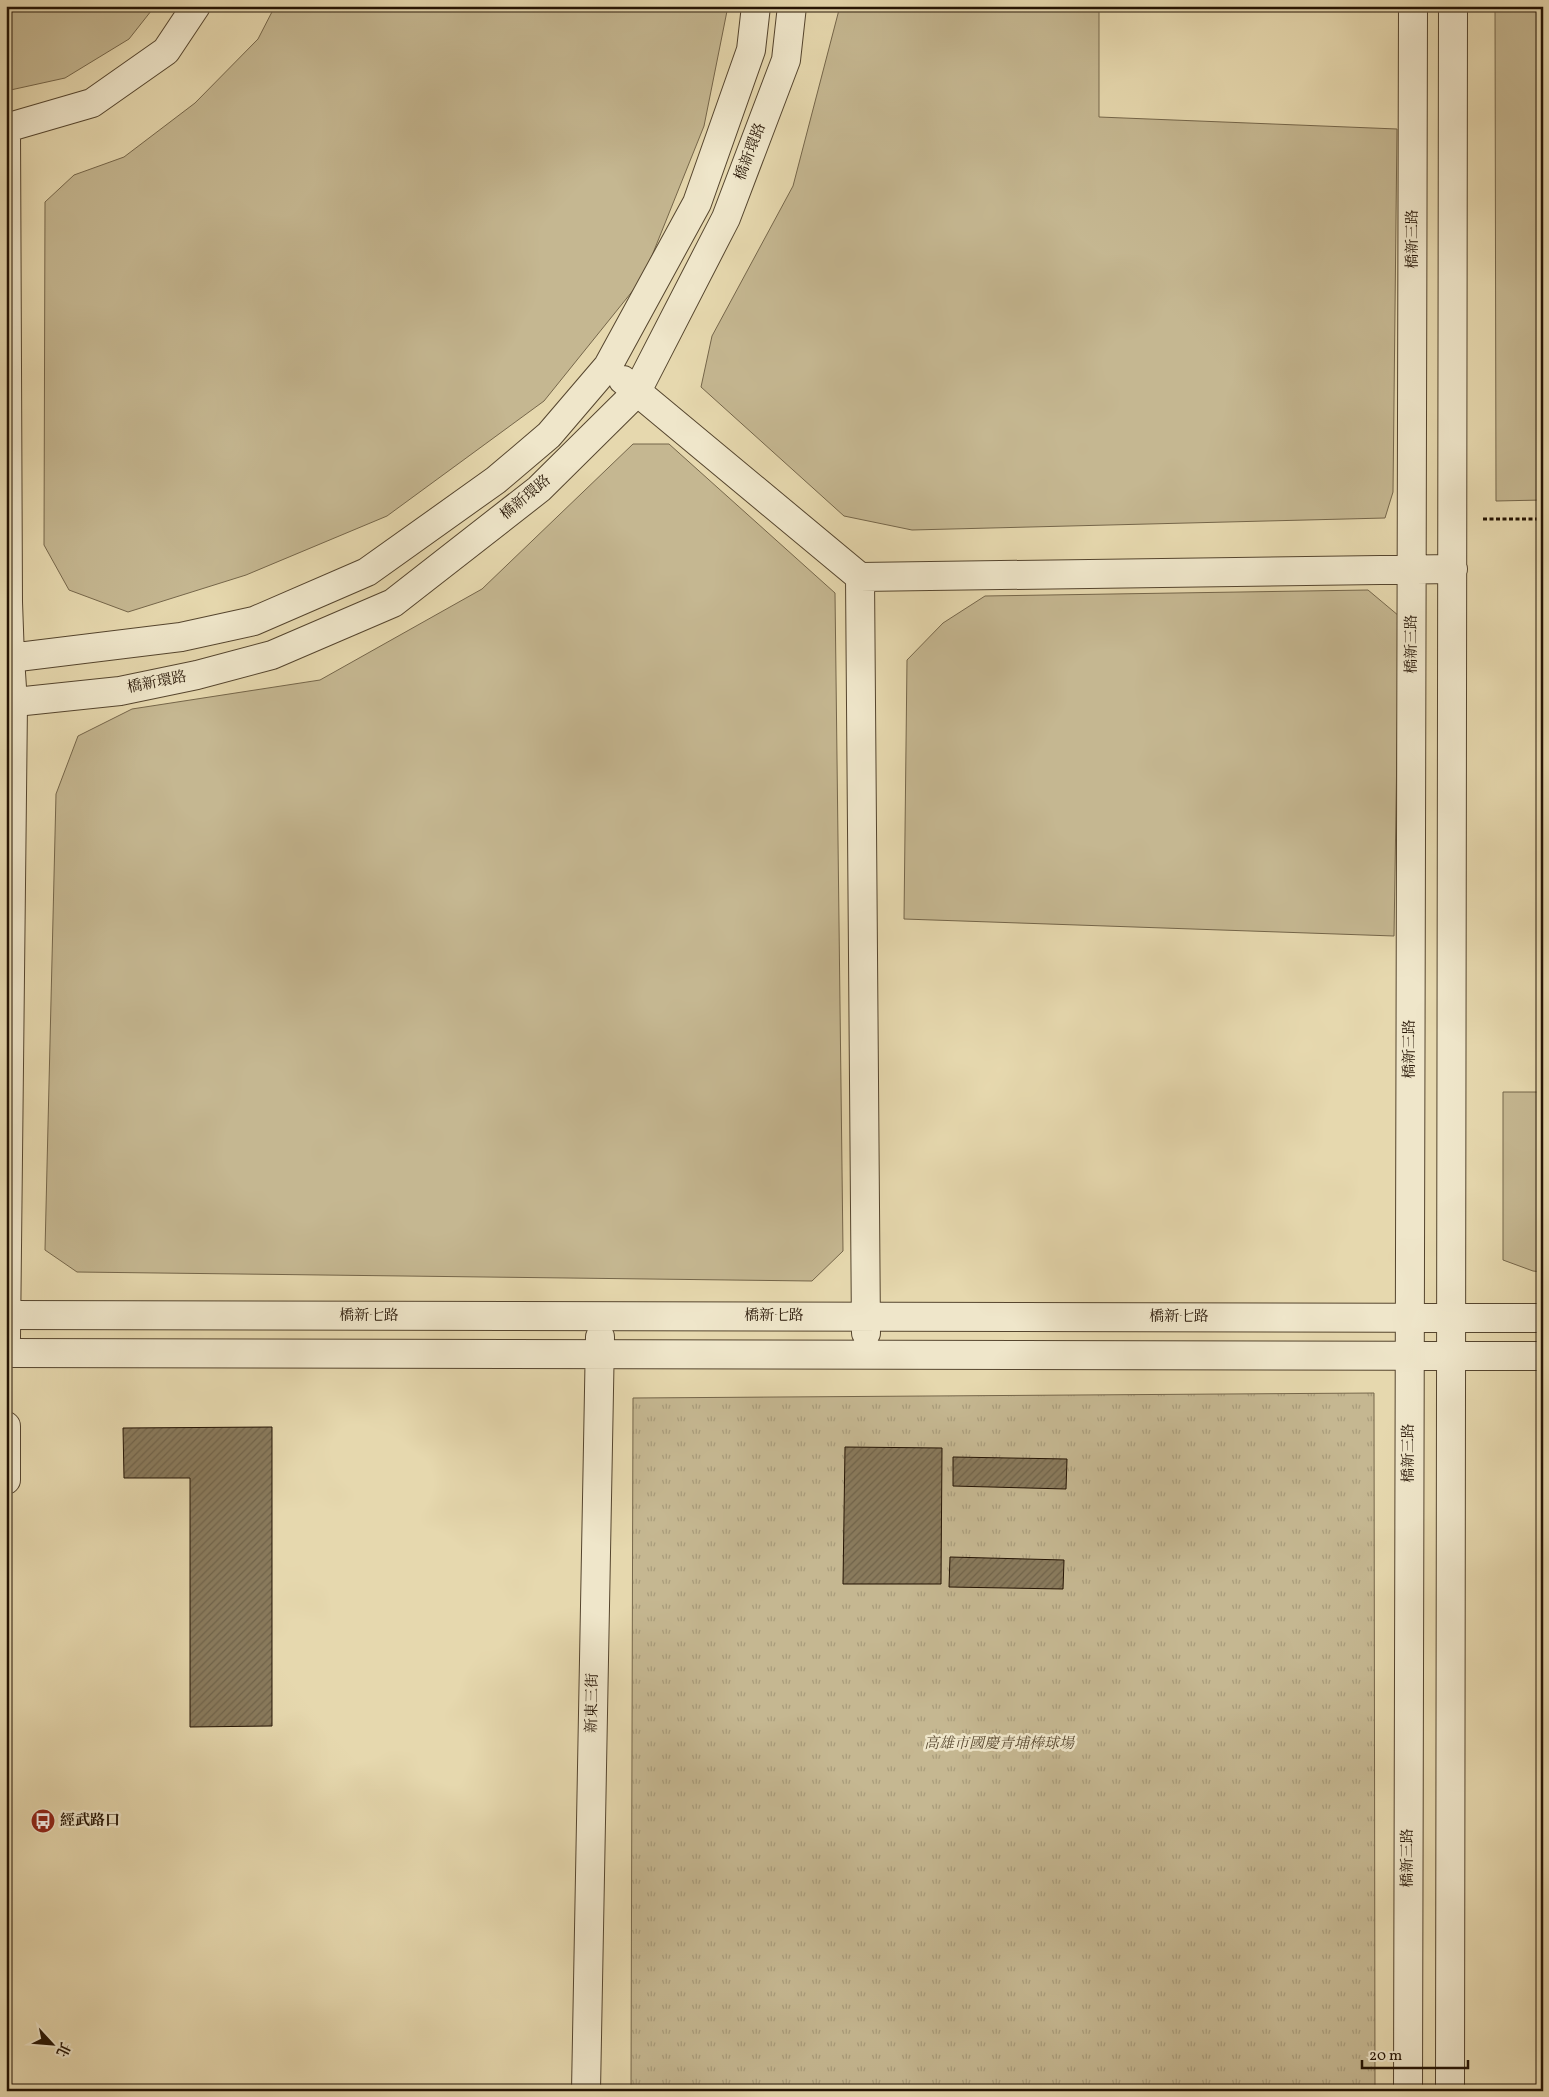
<svg xmlns="http://www.w3.org/2000/svg" width="1549" height="2097" viewBox="0 0 1549 2097" font-family="Vollkorn,'Noto Serif TC',serif">
<style>
.grass{fill:#c5b791;stroke:#75664a}
.park{fill:url(#park-tufts);stroke:#75664a}
.building{fill:url(#building-hatch);stroke:#251404}
.lines{fill:none;stroke-linecap:round;stroke-linejoin:round}
.minor-casing{stroke:#55452e;stroke-width:30}
.tertiary-casing{stroke:#55452e;stroke-width:30}
.path{stroke:#251404;stroke-width:3;stroke-dasharray:4 2.5;stroke-linecap:butt}
.minor{stroke:#efe6ca;stroke-width:28}
.tertiary{stroke:#efe6ca;stroke-width:28}
.labels{text-anchor:middle;dominant-baseline:central;stroke-width:5;stroke-linejoin:round;paint-order:stroke}
.street-label{font-size:15px;fill:#251404;stroke:#efe6ca}
.park-label{font-size:15px;font-style:italic;fill:#5d4d35;stroke:#efe6ca}
.poi-label{font-size:15px;font-weight:bold;fill:#251404;stroke:#efe6ca;text-anchor:start}
</style>
<defs>
<pattern id="park-tufts" width="24" height="20" patternUnits="userSpaceOnUse" patternTransform="scale(1.25)"><rect width="24" height="20" fill="#c5b791"/><path d="M3 7l-1-3M5 7V3M7 7l1-3M15 17l-1-3M17 17v-4M19 17l1-3" fill="none" stroke="#a99c7b"/></pattern>
<pattern id="building-hatch" width="6" height="6" patternUnits="userSpaceOnUse" patternTransform="scale(1.25)"><rect width="6" height="6" fill="#897a5c"/><path d="M-1 1l2-2M0 6l6-6M5 7l2-2" fill="none" stroke="#70634a"/></pattern>
</defs>
<rect width="100%" height="100%" fill="#e6d8ae"/>
<filter id="stains"><feTurbulence type="fractalNoise" baseFrequency=".004" numOctaves="4"/><feColorMatrix values="0 0 0 0 .2 0 0 0 0 .09 0 0 0 0 .02 0 0 0 .5 -.17"/></filter>
<radialGradient id="worn" r=".72"><stop offset=".6" stop-color="#630" stop-opacity="0"/><stop offset="1" stop-color="#630" stop-opacity=".3"/></radialGradient>
<!-- grass -->
<path class="grass" d="M6 6H155L129 39 65 78 6 91Z
M275 6H728L704 126 643 278 544 401 387 516 246 575 128 612 69 590 44 545 45 202 74 175 124 157 195 103 258 39Z
M840 6H1099V117L1397 129 1393 492 1385 518 912 530 844 516 701 387 712 336 793 186Z
M1495 6H1543V500L1496 501Z
M633 444H669L835 593 843 1251 812 1281 77 1272 45 1250 56 794 78 736 132 709 320 680 482 589Z
M1368 590 1399 616 1394 936 904 919 907 660 943 623 985 596Z
M1503 1092H1543V1272L1533 1271 1503 1260Z"/>
<!-- park -->
<path class="park" d="M1374 1393 1375 2091H631L633 1398Z"/>
<!-- building -->
<path class="building" d="M272 1427V1726L190 1727V1478H124L123 1428Z
M845 1447 942 1448 941 1584H843Z
M953 1457 1067 1459 1066 1489 953 1486Z
M950 1557 1064 1560 1063 1589 949 1587Z"/>
<g class="lines">
<defs>
<path id="minor" d="M6 128 92 103 166 51 196 6
M6 131 8 602 10 658 181 637 254 621 367 572 496 480 549 435 608 366 697 203 751 50 756 6
M623 380 860 577 1453 569
M860 577 866 1333
M6 703 120 691 197 675 272 655 393 603 539 489 636 393 726 218 786 60 792 6
M6 1315 1543 1318
M6 1353 1543 1356
M586 2091 600 1337
M1408 2091 1413 6
M1450 2091 1453 6"/>
<path id="tertiary" d="M6 658H10L13 703 6 1338
M6 1426V1480"/>
</defs>
<!-- minor casing -->
<use href="#minor" class="minor-casing"/>
<!-- tertiary casing -->
<use href="#tertiary" class="tertiary-casing"/>
<!-- path -->
<path class="path" d="M1483 519H1543"/>
<!-- minor -->
<use href="#minor" class="minor"/>
<!-- tertiary -->
<use href="#tertiary" class="tertiary"/>
</g>
<!-- icons -->
<defs>
<symbol id="bus-disc" viewBox="-11 -11 22 22"><circle r="9.5" fill="#8f2418" stroke="#efe6ca"/><path d="M-5-6H5V4H4V6H2V4H-2V6H-4V4H-5ZM-3.5-4V0h7V-4ZM-3.5 1.2v1.5H-2V1.2ZM2 1.2v1.5H3.5V1.2Z" fill="#fff"/></symbol>
</defs>
<g fill-rule="evenodd">
<use href="#bus-disc" x="29" y="1807" width="28" height="28"/>
</g>
<g class="labels">
<!-- street labels -->
<g class="street-label">
<text transform="translate(751 152) rotate(-69)">橋新環路</text>
<text transform="translate(1413 239) rotate(-90)">橋新三路</text>
<text transform="translate(526 498) rotate(-40)">橋新環路</text>
<text transform="translate(1412 644) rotate(-90)">橋新三路</text>
<text transform="translate(157 683) rotate(-11)">橋新環路</text>
<text transform="translate(1410 1049) rotate(-90)">橋新三路</text>
<text x="369" y="1316">橋新七路</text>
<text x="774" y="1316">橋新七路</text>
<text x="1179" y="1317">橋新七路</text>
<text transform="translate(1409 1453) rotate(-90)">橋新三路</text>
<text transform="translate(593 1703) rotate(-89)">新東三街</text>
<text transform="translate(1408 1858) rotate(-90)">橋新三路</text>
</g>
<!-- park labels -->
<g class="park-label">
<text x="999" y="1744">高雄市國慶青埔棒球場</text>
</g>
<!-- poi labels -->
<g class="poi-label">
<text x="60" y="1821">經武路口</text>
</g>
</g>
<!-- margin -->
<rect width="1549" height="2097" fill="none" stroke="#e6d8ae" stroke-width="25"/>
<rect x="8" y="8" width="1534" height="2082" fill="none" stroke="#251404" stroke-width="2.5"/>
<rect x="12" y="12" width="1524" height="2072" fill="none" stroke="#251404"/>
<!-- north arrow -->
<g transform="translate(52 2044) rotate(116)" stroke="#efe6ca" stroke-width="4" paint-order="stroke">
<path d="M0-4L9 19L0 12L-9 19Z" fill="#251404"/>
<text y="-8" font-size="14" font-weight="bold" text-anchor="middle" fill="#251404">北</text>
</g>
<!-- scale -->
<path d="M1362 2060v8h106v-8" fill="none" stroke="#251404" stroke-width="2.5"/>
<text x="1369" y="2060" font-size="15" fill="#251404" stroke="#efe6ca" stroke-width="4" paint-order="stroke">20 m</text>
<rect width="100%" height="100%" filter="url(#stains)"/>
<rect width="100%" height="100%" fill="url(#worn)"/>
</svg>
